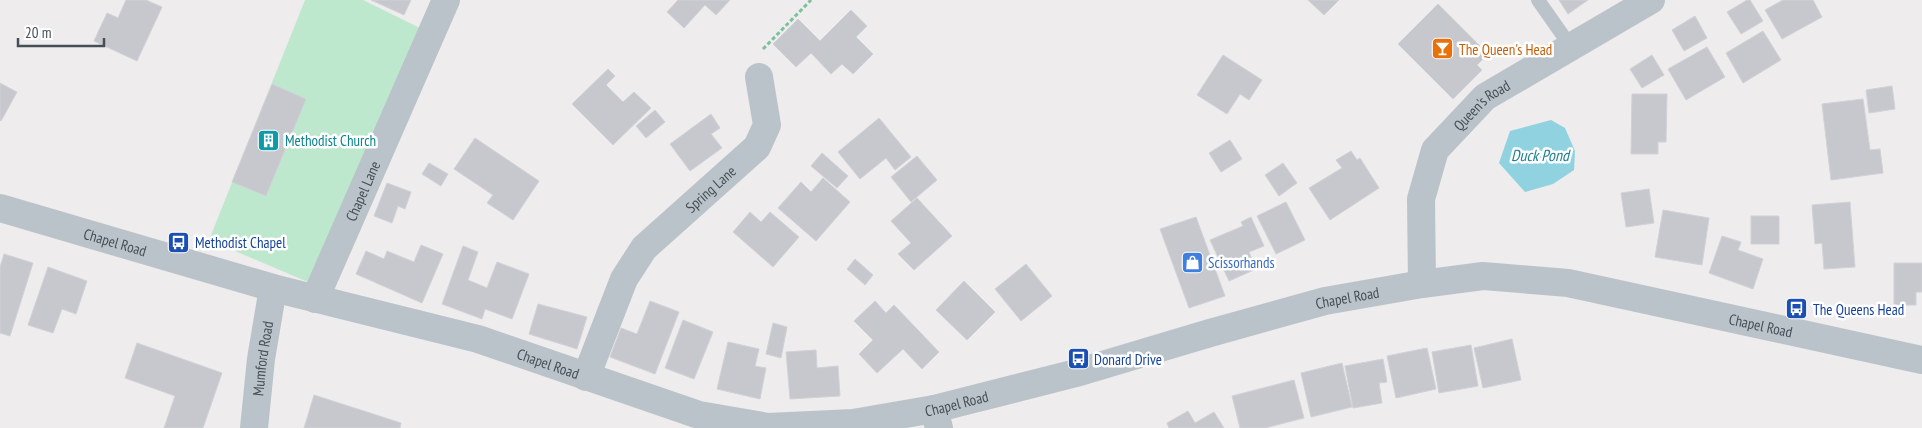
<svg xmlns="http://www.w3.org/2000/svg" width="1922" height="428" viewBox="0 0 1922 428" font-family="'PT Sans Narrow',sans-serif">
<style>
.green{fill:#bee8cd}
.water{fill:#90d2e0}
.building{fill:#c7c8ce;stroke:#d0d2d7}
.lines{fill:none;stroke-linecap:round;stroke-linejoin:round}
.path{stroke:#7ac29d;stroke-width:3;stroke-dasharray:4 2.5;stroke-linecap:butt}
.service{stroke:#bbc3ca;stroke-width:14}
.minor{stroke:#bbc3ca;stroke-width:28}
.tertiary{stroke:#bbc3ca;stroke-width:28}
.labels{text-anchor:middle;dominant-baseline:central;stroke-width:5;stroke-linejoin:round;paint-order:stroke}
.food-label{font-size:15px;fill:#c56008;stroke:#fff;text-anchor:start}
.street-label{font-size:15px;fill:#464f57;stroke:#fff}
.culture-label{font-size:15px;fill:#0d838f;stroke:#fff;text-anchor:start}
.transit-label{font-size:15px;fill:#164399;stroke:#fff;text-anchor:start}
.shop-label{font-size:15px;fill:#366cbe;stroke:#fff;text-anchor:start}
.water-label{font-size:16px;font-style:italic;fill:#1c7e94;stroke:#fff}
</style>
<rect width="100%" height="100%" fill="#eeecec"/>
<!-- green -->
<path class="green" d="M305 0H363L420 28 315 285 209 240Z"/>
<!-- water -->
<path class="water" d="M1551 120 1565 128 1575 151 1574 170 1553 184 1525 192 1499 163 1510 131Z"/>
<!-- building -->
<path class="building" d="M126 0H146L162 7 137 61 94 41 107 13 118 18Z
M371 0H411L404 15Z
M678 0H730L716 15 705 5 684 28 667 12Z
M1308 0H1339L1324 15Z
M1559 0H1588L1568 14Z
M1747 0H1750L1763 21 1741 34 1727 12Z
M1783 0H1813L1822 17 1782 39 1765 10Z
M1438 4 1488 54 1477 65 1482 70 1453 99 1398 44Z
M851 10 867 26 856 37 873 54 853 74 842 64 831 74 811 53 796 67 773 44 798 19 820 41Z
M1695 16 1707 38 1684 51 1672 30Z
M1763 31 1781 60 1743 83 1726 53Z
M1707 47 1725 77 1686 100 1668 69Z
M1223 55 1262 80 1249 100 1240 94 1227 114 1197 95Z
M1652 55 1664 75 1642 88 1630 69Z
M608 69 615 76 606 85 623 102 634 92 651 108 613 145 572 104Z
M0 83 17 92 1 121 0 120Z
M272 84 306 99 266 196 232 182Z
M1892 86 1895 109 1869 113 1866 90Z
M1632 94H1667L1666 142H1658V154H1631Z
M1863 99 1870 150 1880 149 1883 173 1831 180 1822 104Z
M655 110 665 122 646 138 636 126Z
M711 114 720 128 711 134 722 148 690 171 670 144Z
M879 118 911 157 895 170 886 158 860 179 838 152Z
M475 138 539 181 513 220 487 203 493 195 454 169Z
M1230 140 1242 159 1221 172 1209 153Z
M1351 151 1357 160 1360 158 1379 188 1330 220 1309 188 1342 168 1336 160Z
M822 153 848 176 837 188 811 166Z
M917 156 937 180 911 202 891 177Z
M429 163 448 174 441 186 422 174Z
M1283 163 1297 183 1279 196 1265 175Z
M823 178 850 202 816 241 778 208 801 182 811 192Z
M387 183 411 192 405 209 398 206 392 223 374 216Z
M1649 189 1654 223 1626 227 1621 193Z
M917 198 952 236 914 270 898 254 911 243 891 221Z
M1286 202 1305 240 1276 254 1257 216Z
M1850 202 1855 267 1824 269 1822 243 1815 244 1812 205Z
M1663 210 1709 218 1702 265 1655 257Z
M750 212 761 222 770 212 799 237 773 267 733 232Z
M1751 216H1779V244H1751Z
M1196 217 1225 296 1189 308 1160 229Z
M1251 217 1264 246 1249 252 1256 269 1229 281 1210 240 1243 226 1241 222Z
M1722 236 1741 242 1738 250 1763 259 1753 289 1709 273Z
M421 245 443 254 422 303 356 274 366 251 384 259 387 251 414 262Z
M463 246 478 252 468 280 487 288 497 262 529 274 512 319 485 309 482 319 442 304Z
M4 254 33 263 10 336 0 333V267Z
M855 259 873 275 865 285 847 269Z
M1894 263H1922V292H1916V305H1894Z
M1026 264 1052 296 1021 321 995 289Z
M48 267 87 281 76 314 62 309 53 333 28 325Z
M964 281 995 312 967 340 936 310Z
M650 301 679 312 655 374 610 357 621 328 637 334Z
M875 301 886 313 894 305 939 352 922 369 903 349 877 373 859 354 873 340 854 321Z
M538 304 587 317 577 349 529 334Z
M683 320 713 332 694 379 665 368Z
M773 323 787 327 781 358 766 354Z
M1512 339 1521 380 1483 388 1474 348Z
M728 342 759 349 755 366 766 368 760 399 717 389Z
M137 343 222 373 203 428H164L175 396 125 378Z
M1471 345 1478 386 1439 393 1432 352Z
M1427 348 1436 389 1396 398 1387 356Z
M816 350 817 368 838 366 840 396 790 399 786 352Z
M1383 359 1387 382 1379 383 1382 403 1353 408 1345 366Z
M1342 363 1352 407 1311 417 1301 373Z
M1294 380 1304 418 1265 428H1240L1232 396Z
M314 395 401 423 400 428H304Z
M1188 411 1195 423 1214 412 1224 428H1169L1167 423Z"/>
<g class="lines">
<!-- path -->
<path class="path" d="M763 49 811 0"/>
<!-- service -->
<path class="service" d="M1538 0 1571 47"/>
<!-- minor -->
<g class="minor">
<path id="s1" d="M1422 284 1421 199 1435 150 1485 97 1651 0"/>
<path id="s2" d="M315 299 446 0"/>
<path id="s3" d="M586 377 624 279 644 248 757 147 767 125 759 77"/>
<path d="M934 409 939 428"/>
<path id="s4" d="M254 428 261 359 273 288"/>
</g>
<!-- tertiary -->
<path class="tertiary" id="s5" d="M0 208 273 288 478 339 699 415 768 427 853 423 934 409 1076 373 1210 333 1325 301 1422 284 1483 276 1568 283 1922 360"/>
</g>
<!-- icons -->
<defs>
<symbol id="bar-square" viewBox="-11 -11 22 22"><rect x="-9" y="-9" width="18" height="18" rx="4" fill="#e8710a" stroke="#fff"/><path d="M-6-5H6L.8 .8V4.5H3.5V6h-7V4.5H-.8V.8Z" fill="#fff"/></symbol>
<symbol id="building-square" viewBox="-11 -11 22 22"><rect x="-9" y="-9" width="18" height="18" rx="4" fill="#0f9aa8" stroke="#fff"/><path d="M-4-6H4V6H1V3H-1V6H-4ZM-2.5-4.3h1.7v1.8h-1.7ZM.8-4.3h1.7v1.8H.8ZM-2.5-1h1.7V.8h-1.7ZM.8-1h1.7V.8H.8Z" fill="#fff"/></symbol>
<symbol id="bus-square" viewBox="-11 -11 22 22"><rect x="-9" y="-9" width="18" height="18" rx="4" fill="#1a4fb4" stroke="#fff"/><path d="M-5-6H5V4H4V6H2V4H-2V6H-4V4H-5ZM-3.5-4V0h7V-4ZM-3.5 1.2v1.5H-2V1.2ZM2 1.2v1.5H3.5V1.2Z" fill="#fff"/></symbol>
<symbol id="shop-square" viewBox="-11 -11 22 22"><rect x="-9" y="-9" width="18" height="18" rx="4" fill="#3f7fe0" stroke="#fff"/><path d="M-5-2.5h2.3a2.7 3.5 0 0 1 5.4 0H5L5.5 6h-11ZM-1.5-2.5h3a1.5 2.3 0 0 0-3 0Z" fill="#fff"/></symbol>
</defs>
<g fill-rule="evenodd">
<use href="#bar-square" x="1430" y="36" width="25" height="25"/>
<use href="#building-square" x="256" y="128" width="25" height="25"/>
<use href="#bus-square" x="166" y="230" width="25" height="25"/>
<use href="#shop-square" x="1180" y="250" width="25" height="25"/>
<use href="#bus-square" x="1784" y="296" width="25" height="25"/>
<use href="#bus-square" x="1066" y="346" width="25" height="25"/>
</g>
<g class="labels">
<!-- food labels -->
<g class="food-label">
<text x="1459" y="49">The Queen's Head</text>
</g>
<!-- street labels -->
<g class="street-label">
<text stroke="none"><textPath href="#s1" startOffset="201">Queen's Road</textPath></text>
<text stroke="none"><textPath href="#s3" startOffset="231">Spring Lane</textPath></text>
<text stroke="none"><textPath href="#s2" startOffset="118">Chapel Lane</textPath></text>
<text stroke="none"><textPath href="#s5" startOffset="120">Chapel Road</textPath></text>
<text stroke="none"><textPath href="#s5" startOffset="1395">Chapel Road</textPath></text>
<text stroke="none"><textPath href="#s5" startOffset="1815">Chapel Road</textPath></text>
<text stroke="none"><textPath href="#s4" startOffset="70">Mumford Road</textPath></text>
<text stroke="none"><textPath href="#s5" startOffset="570">Chapel Road</textPath></text>
<text stroke="none"><textPath href="#s5" startOffset="990">Chapel Road</textPath></text>
</g>
<!-- culture labels -->
<g class="culture-label">
<text x="285" y="140">Methodist Church</text>
</g>
<!-- transit labels -->
<g class="transit-label">
<text x="195" y="242">Methodist Chapel</text>
<text x="1813" y="309">The Queens Head</text>
<text x="1094" y="359">Donard Drive</text>
</g>
<!-- shop labels -->
<g class="shop-label">
<text x="1208" y="262">Scissorhands</text>
</g>
<!-- water labels -->
<g class="water-label">
<text x="1540" y="155">Duck Pond</text>
</g>
</g>
<!-- scale -->
<path d="M18 38v8h86v-8" fill="none" stroke="#464f57" stroke-width="2.5"/>
<text x="25" y="38" font-size="15" fill="#464f57" stroke="#ffffff" stroke-width="4" paint-order="stroke">20 m</text>
</svg>
